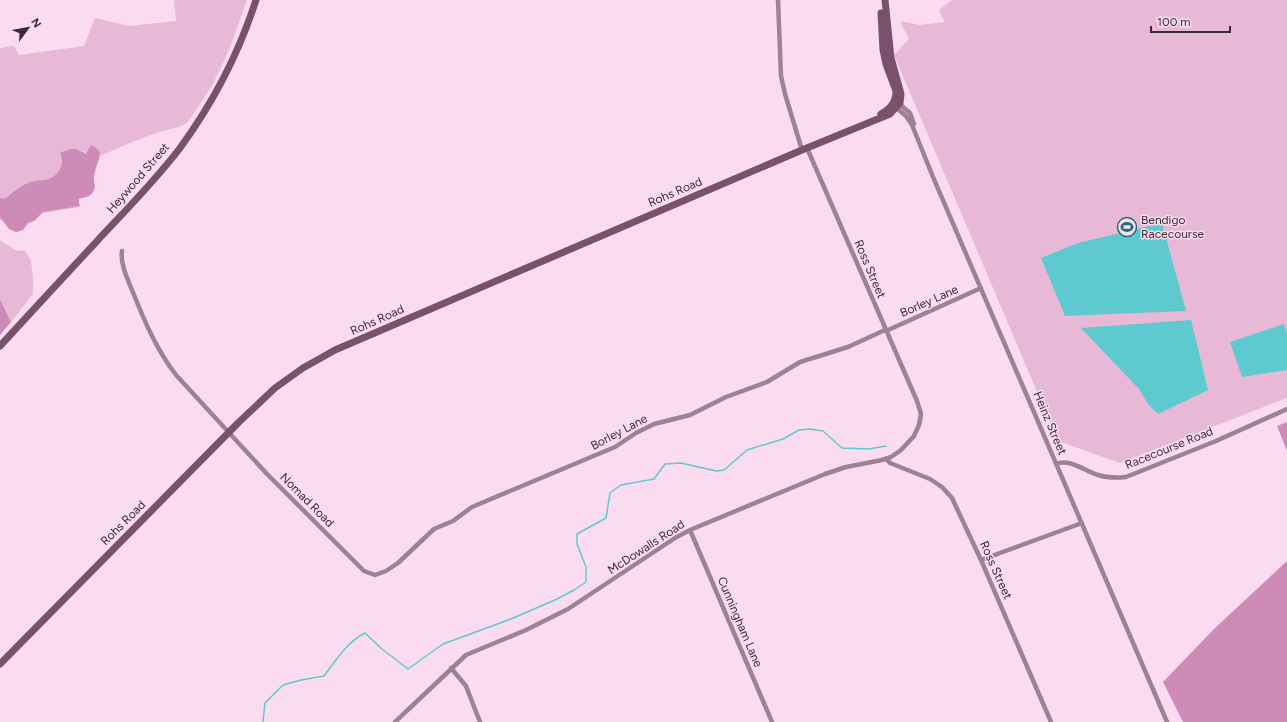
<svg xmlns="http://www.w3.org/2000/svg" width="1287" height="722" viewBox="0 0 1287 722" font-family="Figtree,sans-serif">
<style>
.green{fill:#e7b9d6}
.forest{fill:#ce8bb7}
.water{fill:#5ecad0}
.lines{fill:none;stroke-linecap:round;stroke-linejoin:round}
.stream{stroke:#5ecad0;stroke-width:1.5}
.street{stroke:#9e8193;stroke-width:4.5}
.secondary{stroke:#7a516c;stroke-width:7}
.labels{text-anchor:middle;dominant-baseline:central;stroke-width:3;stroke-linejoin:round;paint-order:stroke}
.street-label{font-size:12px;fill:#392d35;stroke:#fbdbef}
.poi-label{font-size:12px;fill:#392d35;stroke:#fbdbef;text-anchor:start}
</style>
<rect width="100%" height="100%" fill="#fbdbef"/>
<!-- green -->
<path class="green" d="M174 0H247L229 50 212 86 188 122 182 126 156 133 130 143 100 156V152L87 154 80 150 60 154 62 159 61 166 79 207 0 220V48L14 46 19 55 84 46 95 18 129 26 176 21Z
M952 0H1287V398L1120 463 1058 441 894 55 909 39 900 21 920 25 945 22 939 10Z
M0 240 15 250 25 251 31 260 33 281V294L11 322 0 299Z"/>
<!-- forest -->
<path class="forest" d="M91 145 95 147 100 152C100 160 95 168 94 176 93 182 97 187 93 192 90 197 85 197 79 199V203L80 206 43 212 34 221 28 223 23 230 16 232 9 229 0 217V198L5 199C12 193 20 186 28 183 34 180 40 181 46 180 59 176 65 166 60 153 72 148 75 147 86 154Z
M0 299 11 322 0 335Z
M1287 422V451L1277 426Z
M1287 561V722H1183L1163 682 1215 628Z"/>
<!-- water -->
<path class="water" d="M1162 223 1186 311 1065 316 1041 258 1078 243Z
M1191 320 1208 390 1158 414 1148 404 1139 389 1081 328Z
M1284 324 1287 333V370L1242 377 1230 342Z"/>
<g class="lines">
<!-- stream -->
<path class="stream" d="M263 722 265 703 283 685 301 680 324 676C336 660 347 642 365 633L382 649 408 669 443 644 511 619 557 599 574 590 586 582V567L577 544V534L606 518 610 493 621 485 654 479 665 464 681 463 716 471 724 470 747 450 783 439 799 430 810 429 823 431 842 448 869 449 886 446"/>
<!-- street -->
<path class="street" d="M778 0 781 76 785 94 802 150
M897 102 910 113 914 124
M894 106 906 116 912 125 933 177 1167 722
M122 251C120 263 127 278 132 290 144 320 156 349 176 375L267 474 364 571 375 575 386 571 398 563 434 529 453 521 472 507 615 447 636 433 654 424 690 415 726 397 767 382 800 362 848 347 885 330
M886 331 981 288
M886 459 890 463 930 479 942 487 952 498 981 560 1051 722
M1056 464C1069 458 1085 471 1098 475 1107 478 1117 478 1126 477L1216 441 1287 409
M690 530 772 722
M981 560 1082 523
M451 668 466 686 480 722
M395 722 466 655 526 630 568 609 675 538 690 530 825 474 846 467 882 460 891 457 901 450 914 436 919 425 921 414 917 401 807 148"/>
<!-- secondary -->
<path class="secondary" d="M881 13 883 50 886 64 896 91C896 102 891 108 881 114
M0 346C32 311 65 276 97 241 125 211 155 181 180 148 213 103 239 53 256 0
M0 664 239 422 275 388 303 368 335 350 802 150 890 114 900 103 901 94 891 58 885 0"/>
</g>
<!-- icons -->
<defs>
<symbol id="stadium-ring" viewBox="-11 -11 22 22"><circle r="9.5" fill="#fbdbef" stroke="#236e72" stroke-width="1.5"/><path d="M0-5a6.5 5 0 1 0 0 10a6.5 5 0 1 0 0-10ZM-3.5-1.8h7v3.6h-7Z" fill="#236e72"/></symbol>
</defs>
<g fill-rule="evenodd">
<use href="#stadium-ring" x="1116" y="216" width="22" height="22"/>
</g>
<g class="labels">
<!-- street labels -->
<g class="street-label">
<text transform="translate(138 178) rotate(-49)">Heywood Street</text>
<text transform="translate(675 192) rotate(-23)">Rohs Road</text>
<text transform="translate(870 269) rotate(67)">Ross Street</text>
<text transform="translate(929 301) rotate(-24)">Borley Lane</text>
<text transform="translate(377 320) rotate(-24)">Rohs Road</text>
<text transform="translate(1050 423) rotate(67)">Heinz Street</text>
<text transform="translate(619 432) rotate(-28)">Borley Lane</text>
<text transform="translate(1169 448) rotate(-22)">Racecourse Road</text>
<text transform="translate(307 500) rotate(45)">Nomad Road</text>
<text transform="translate(123 523) rotate(-45)">Rohs Road</text>
<text transform="translate(646 547) rotate(-33)">McDowalls Road</text>
<text transform="translate(996 570) rotate(66)">Ross Street</text>
<text transform="translate(740 622) rotate(67)">Cunningham Lane</text>
</g>
<!-- poi labels -->
<g class="poi-label">
<text x="1141" y="220">Bendigo<tspan x="1141" dy="14">Racecourse</tspan></text>
</g>
</g>
<!-- north arrow -->
<g transform="translate(28 28) rotate(58)" stroke="#fbdbef" stroke-width="3" paint-order="stroke">
<path d="M0-3L7 15L0 10L-7 15Z" fill="#392d35"/>
<text y="-6" font-size="11" font-weight="bold" text-anchor="middle" fill="#392d35">N</text>
</g>
<!-- scale -->
<path d="M1151 26v6h79v-6" fill="none" stroke="#392d35" stroke-width="2"/>
<text x="1157" y="26" font-size="12" fill="#392d35" stroke="#fbdbef" stroke-width="3" paint-order="stroke">100 m</text>
</svg>
